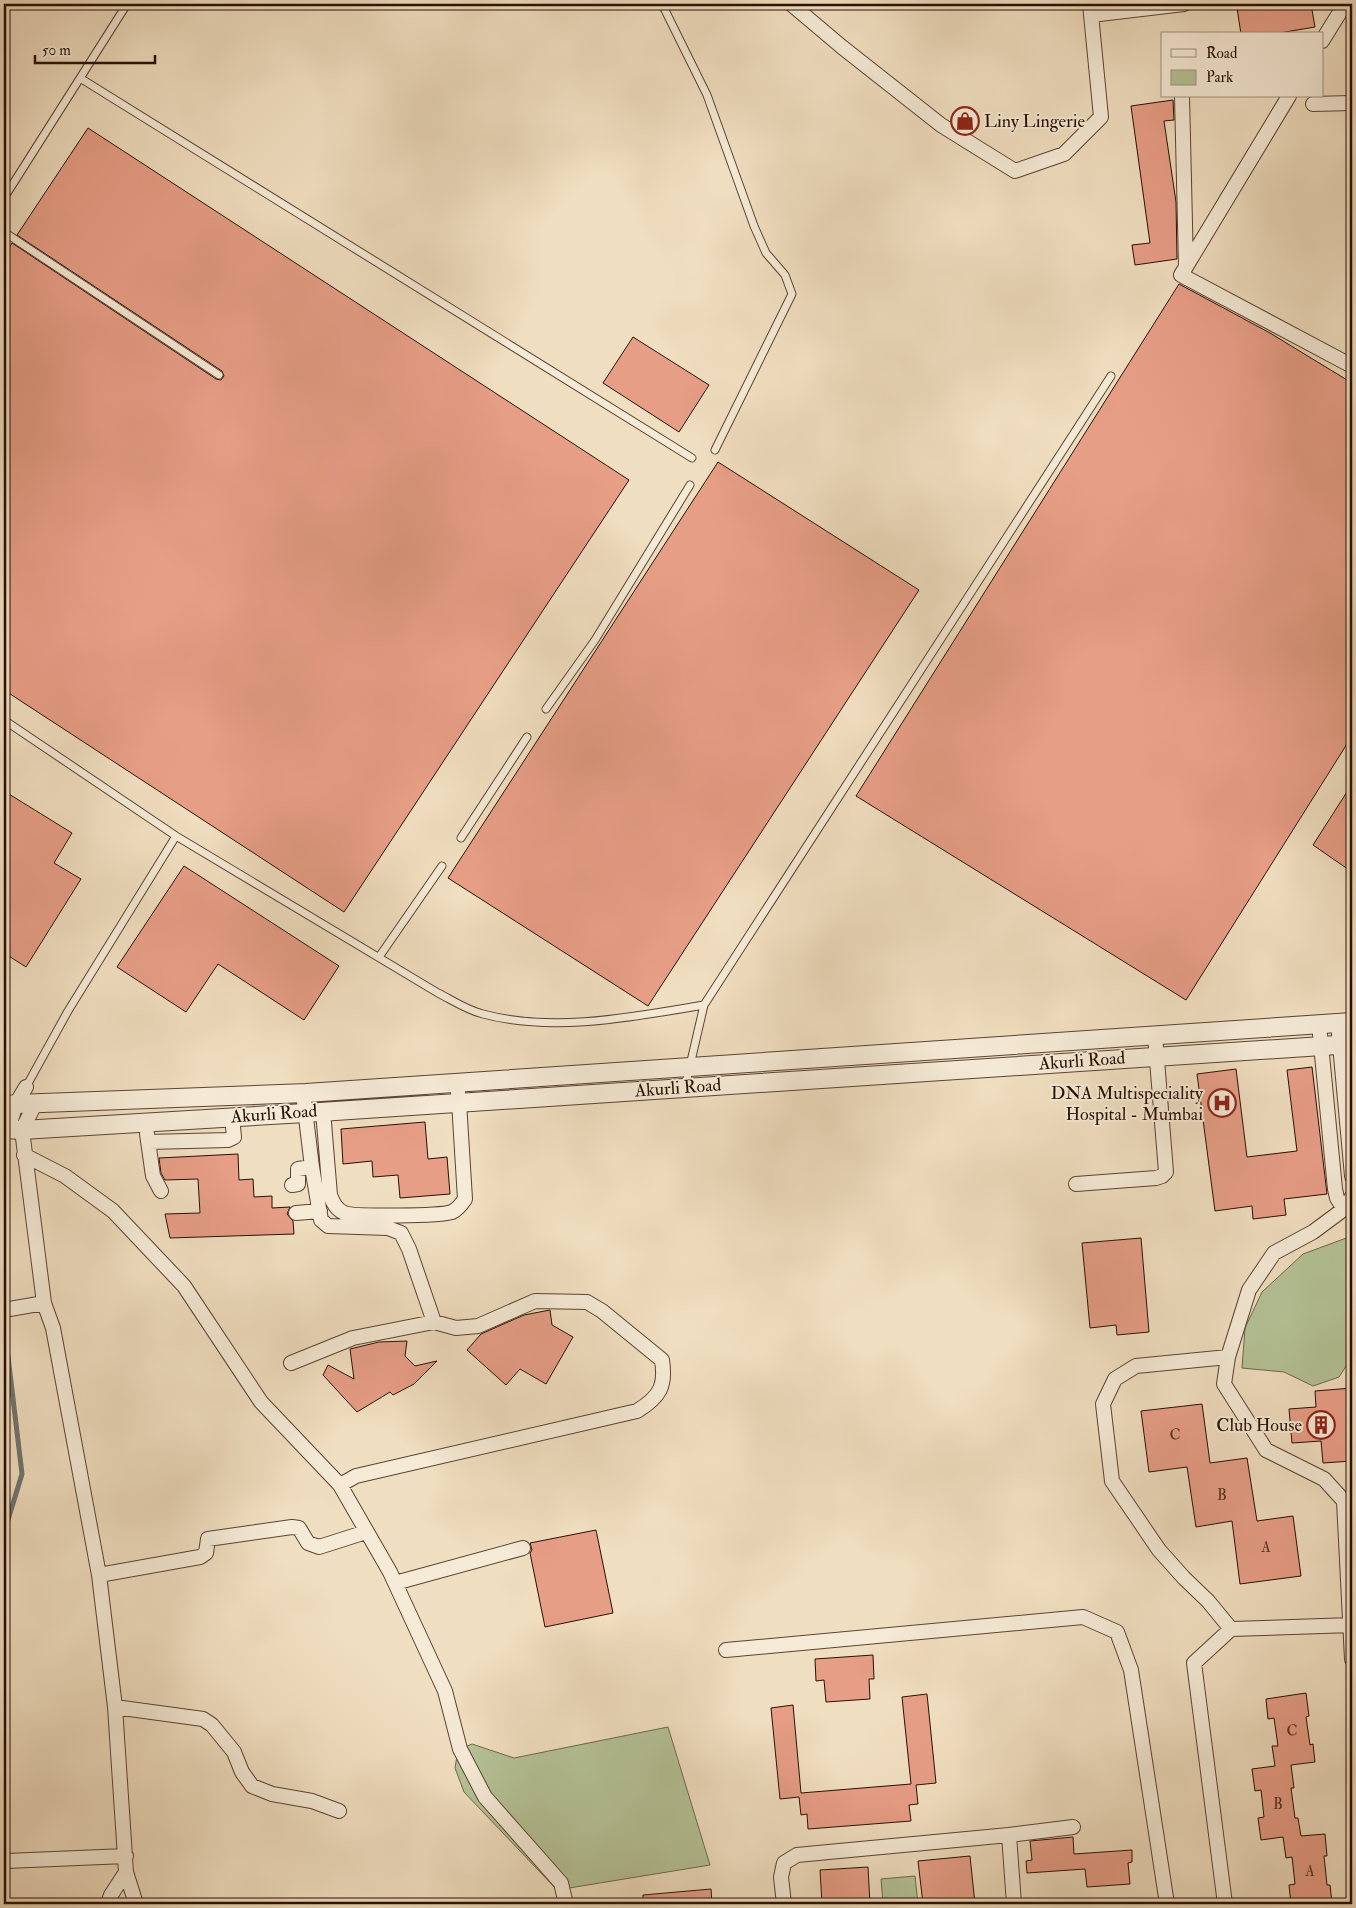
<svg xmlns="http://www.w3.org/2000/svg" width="1356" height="1908" viewBox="0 0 1356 1908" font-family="'IM FELL Double Pica',serif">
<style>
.green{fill:#b4c296;stroke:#6e684c}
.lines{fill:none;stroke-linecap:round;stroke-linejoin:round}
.stream{stroke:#6f7672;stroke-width:5}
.building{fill:#e79e87;stroke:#280f02}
.service-casing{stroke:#5a4332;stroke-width:9}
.minor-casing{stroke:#5a4332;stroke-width:16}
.tertiary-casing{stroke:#5a4332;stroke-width:20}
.service{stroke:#f5ead6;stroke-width:7}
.minor{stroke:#f5ead6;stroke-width:14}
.tertiary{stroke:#f5ead6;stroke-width:18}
.labels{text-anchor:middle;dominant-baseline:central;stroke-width:4;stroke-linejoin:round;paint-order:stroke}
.number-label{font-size:15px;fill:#583323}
.poi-label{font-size:18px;fill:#280f02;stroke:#f5ead6;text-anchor:end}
.street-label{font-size:18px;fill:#280f02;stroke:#f5ead6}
</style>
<rect width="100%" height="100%" fill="#f0dec0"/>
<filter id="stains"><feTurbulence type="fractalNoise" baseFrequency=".004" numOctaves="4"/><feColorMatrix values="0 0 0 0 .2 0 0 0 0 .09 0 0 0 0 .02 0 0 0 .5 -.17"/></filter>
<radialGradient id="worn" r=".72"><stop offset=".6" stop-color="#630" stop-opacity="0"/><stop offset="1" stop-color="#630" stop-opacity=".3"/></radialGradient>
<!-- green -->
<path class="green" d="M1352 1233V1357L1339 1377 1313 1386 1284 1372 1242 1368 1245 1328 1262 1292 1303 1254 1349 1237Z
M668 1727 710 1865 557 1890 464 1792 455 1768 458 1750 472 1744 514 1758Z
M915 1876 918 1904H883L881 1879Z"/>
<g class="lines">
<!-- stream -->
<path class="stream" d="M4 1533 22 1474 4 1323"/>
</g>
<!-- building -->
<path class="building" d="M1272 4H1311L1315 27 1273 34H1241L1237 8Z
M1173 100 1174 120 1164 121 1176 202 1177 259 1135 265 1132 245 1150 243 1131 106Z
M88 128 629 480 344 912 4 690V255L12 243 216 379 221 380 224 376 222 371 17 235Z
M1179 284 1270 333 1352 383V736L1186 1000 856 796Z
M633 337 709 385 679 432 603 383Z
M718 462 919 590 648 1006 448 878Z
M1352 784V872L1313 845Z
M4 791 72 833 54 863 81 879 26 967 4 953Z
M184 866 339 966 304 1020 218 964 186 1012 117 967Z
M1312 1067 1327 1194 1284 1199 1286 1215 1253 1219 1252 1206 1215 1211 1197 1074 1236 1069 1247 1157 1297 1151 1287 1070Z
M425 1122 428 1159 447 1157 450 1194 400 1198 398 1175 373 1177 372 1161 343 1164 341 1129Z
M238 1154 239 1180 253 1179 254 1197 272 1196V1208L290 1207 287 1214 293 1221 294 1234 170 1238 165 1214 200 1213 198 1179 165 1180 161 1173 159 1158Z
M1141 1238 1149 1332 1117 1335 1116 1325 1090 1328 1082 1243Z
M550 1310 552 1325 573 1337 546 1384 520 1369 506 1385 467 1350 481 1334 524 1315Z
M407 1341 405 1356 415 1366 437 1361 414 1384 393 1395 390 1392 357 1412 323 1375 328 1365 354 1379 350 1349 379 1342Z
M1352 1388V1461L1323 1463 1321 1441 1292 1443 1289 1409 1316 1407 1315 1391Z
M1202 1404 1210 1463 1247 1458 1257 1521 1293 1516 1301 1576 1240 1584 1232 1521 1196 1527 1187 1467 1149 1472 1141 1411Z
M596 1530 613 1613 545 1627 530 1553 532 1550 530 1543Z
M873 1655 874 1679H869L870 1699 826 1702 824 1680 816 1681 815 1659Z
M1306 1693 1309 1716 1306 1717 1310 1745 1313 1744 1315 1762 1291 1765 1294 1788H1291L1295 1818H1298L1301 1836 1325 1834 1327 1856H1324L1327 1885H1330L1332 1903 1291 1904 1289 1885 1295 1884 1292 1857 1286 1858 1283 1837 1261 1840 1258 1818 1264 1817 1261 1790 1255 1791 1252 1769 1275 1766 1272 1746H1278L1274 1718 1268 1719 1266 1699Z
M927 1694 936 1783 916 1785 918 1804 909 1805 911 1821 808 1829 807 1814 801 1815 799 1797 780 1799 771 1708 793 1705 801 1793 911 1784 902 1697Z
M1073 1837 1074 1854 1132 1850V1862L1128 1863 1130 1884 1087 1887 1085 1869 1027 1873 1026 1861 1032 1860 1030 1841Z
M970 1856 975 1904H923L918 1861Z
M868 1867 870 1904H822L820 1870Z
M711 1889 712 1904H643V1895Z"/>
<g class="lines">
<defs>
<path id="service" d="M662 4 707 95 754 226 766 253 785 275 792 294 715 450
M80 78 692 458
M4 198 127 4
M4 232 219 375
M546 709 595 640 690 485
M4 720 176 836 438 993C452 1000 467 1010 483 1014 554 1033 632 1017 704 1005
M461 838 527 737
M379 957 442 866
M26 1087 68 1011 176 836
M685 1087 704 1005 1111 376"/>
<path id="minor" d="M791 4 842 47 941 125 1015 171 1064 154 1101 117 1090 4
M1091 15 1184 4
M1322 41 1345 4
M1182 96 1186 266
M1289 96 1181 275 1352 366
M1313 104 1352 103
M1338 1023 1352 1176
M1319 1024 1335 1189 1337 1198 1344 1209
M303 1093 312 1167 321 1220 328 1226 388 1228 401 1233 409 1249 434 1322
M35 1104 22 1130 44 1303 53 1328 99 1575 115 1707 126 1872 111 1895 108 1904
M323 1111 330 1195C333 1203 336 1209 344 1213 353 1217 441 1216 452 1212 458 1209 461 1205 465 1199L459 1102 457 1083
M8 1129 16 1104 26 1087
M147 1134 153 1176 161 1191
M148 1142 228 1140 234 1137 232 1117
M24 1155 65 1176 113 1211 184 1286 261 1402 340 1485 390 1572 445 1691 460 1749 485 1797 561 1883 566 1904
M1076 1184 1156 1178 1162 1176 1166 1172 1155 1035
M292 1185 298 1184V1169L312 1167
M1352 1197 1344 1209 1313 1232 1274 1253 1249 1290 1228 1357 1224 1384 1266 1450 1324 1479 1344 1501 1352 1659
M296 1213 320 1211
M4 1310 44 1303
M1228 1357 1136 1366 1115 1379 1103 1404 1112 1481 1159 1550 1184 1578 1208 1601 1231 1629 1352 1625
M291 1363 353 1338 434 1322 456 1328 478 1326 535 1301 587 1302 602 1311 662 1360C666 1386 660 1397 637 1411L356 1476 340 1485
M99 1575 200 1557 206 1553 208 1539 292 1527 299 1528 308 1543 319 1547 366 1532
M395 1583 523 1548
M726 1650 1083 1617 1117 1632 1131 1670 1167 1904
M115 1707 203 1719 212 1725 234 1752 242 1772 252 1786 272 1794 312 1801 339 1811
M1009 1835 1073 1827
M6 1861 126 1856
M126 1872 136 1904
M784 1904 781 1877 784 1863 797 1855 1009 1835 1014 1904
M1225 1904 1194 1663 1231 1629"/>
<path id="tertiary" d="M4 1106 16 1104 306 1093 1352 1022
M4 1129 22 1130 305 1113 1352 1044"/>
</defs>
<!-- service casing -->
<use href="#service" class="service-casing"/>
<!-- minor casing -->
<use href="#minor" class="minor-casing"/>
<!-- tertiary casing -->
<use href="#tertiary" class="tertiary-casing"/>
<!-- service -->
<use href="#service" class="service"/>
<!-- minor -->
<use href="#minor" class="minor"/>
<!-- tertiary -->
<use href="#tertiary" class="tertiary"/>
</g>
<!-- icons -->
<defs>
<symbol id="shop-ring" viewBox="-11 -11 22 22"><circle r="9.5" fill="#f5ead6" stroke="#8f2418" stroke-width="1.5"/><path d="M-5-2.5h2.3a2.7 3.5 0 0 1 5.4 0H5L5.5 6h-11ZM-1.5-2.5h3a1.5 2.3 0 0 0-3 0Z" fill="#8f2418"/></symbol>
<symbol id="hospital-ring" viewBox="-11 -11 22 22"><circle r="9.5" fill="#f5ead6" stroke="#8f2418" stroke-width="1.5"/><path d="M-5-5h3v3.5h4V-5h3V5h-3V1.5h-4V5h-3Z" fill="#8f2418"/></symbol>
<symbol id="building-ring" viewBox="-11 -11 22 22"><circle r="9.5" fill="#f5ead6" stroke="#8f2418" stroke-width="1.5"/><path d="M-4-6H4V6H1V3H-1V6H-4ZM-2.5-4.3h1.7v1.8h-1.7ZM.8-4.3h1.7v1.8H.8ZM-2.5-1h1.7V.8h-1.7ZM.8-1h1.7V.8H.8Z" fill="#8f2418"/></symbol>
</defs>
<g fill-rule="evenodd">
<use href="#shop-ring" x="949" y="105" width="32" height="32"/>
<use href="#hospital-ring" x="1206" y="1087" width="32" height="32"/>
<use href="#building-ring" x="1305" y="1409" width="32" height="32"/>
</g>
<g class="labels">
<!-- number labels -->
<g class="number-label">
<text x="1175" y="1435">C</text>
<text x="1222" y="1495">B</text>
<text x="1266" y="1547">A</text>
<text x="1292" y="1731">C</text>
<text x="1278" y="1804">B</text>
<text x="1310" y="1871">A</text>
</g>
<!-- poi labels -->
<g class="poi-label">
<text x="984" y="121" text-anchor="start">Liny Lingerie</text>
<text x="1203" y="1093">DNA Multispeciality<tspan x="1203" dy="21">Hospital - Mumbai</tspan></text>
<text x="1302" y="1425">Club House</text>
</g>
<!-- street labels -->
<g class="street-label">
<text transform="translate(1082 1061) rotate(-4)">Akurli Road</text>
<text transform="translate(678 1088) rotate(-4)">Akurli Road</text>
<text transform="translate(274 1114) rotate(-4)">Akurli Road</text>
</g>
</g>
<!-- margin -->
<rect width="1356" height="1908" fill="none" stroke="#f0dec0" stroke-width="20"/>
<rect x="5" y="5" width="1346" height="1898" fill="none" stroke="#280f02" stroke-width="2.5"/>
<rect x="10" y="10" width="1336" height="1888" fill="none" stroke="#280f02"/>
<!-- legend -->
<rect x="1161" y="32" width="162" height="65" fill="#f5ead6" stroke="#a39281"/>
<rect x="1171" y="49" width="25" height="8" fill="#f5ead6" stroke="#a39281"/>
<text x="1206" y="58" font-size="15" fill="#280f02">Road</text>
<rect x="1171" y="70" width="25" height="15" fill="#b4c296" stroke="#a39281"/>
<text x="1206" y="82" font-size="15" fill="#280f02">Park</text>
<!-- scale -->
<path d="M35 55v8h120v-8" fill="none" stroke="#280f02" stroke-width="2.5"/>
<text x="42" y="55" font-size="15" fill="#280f02" stroke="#f5ead6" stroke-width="4" paint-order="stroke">50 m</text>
<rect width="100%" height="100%" filter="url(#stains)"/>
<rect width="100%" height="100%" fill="url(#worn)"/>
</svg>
